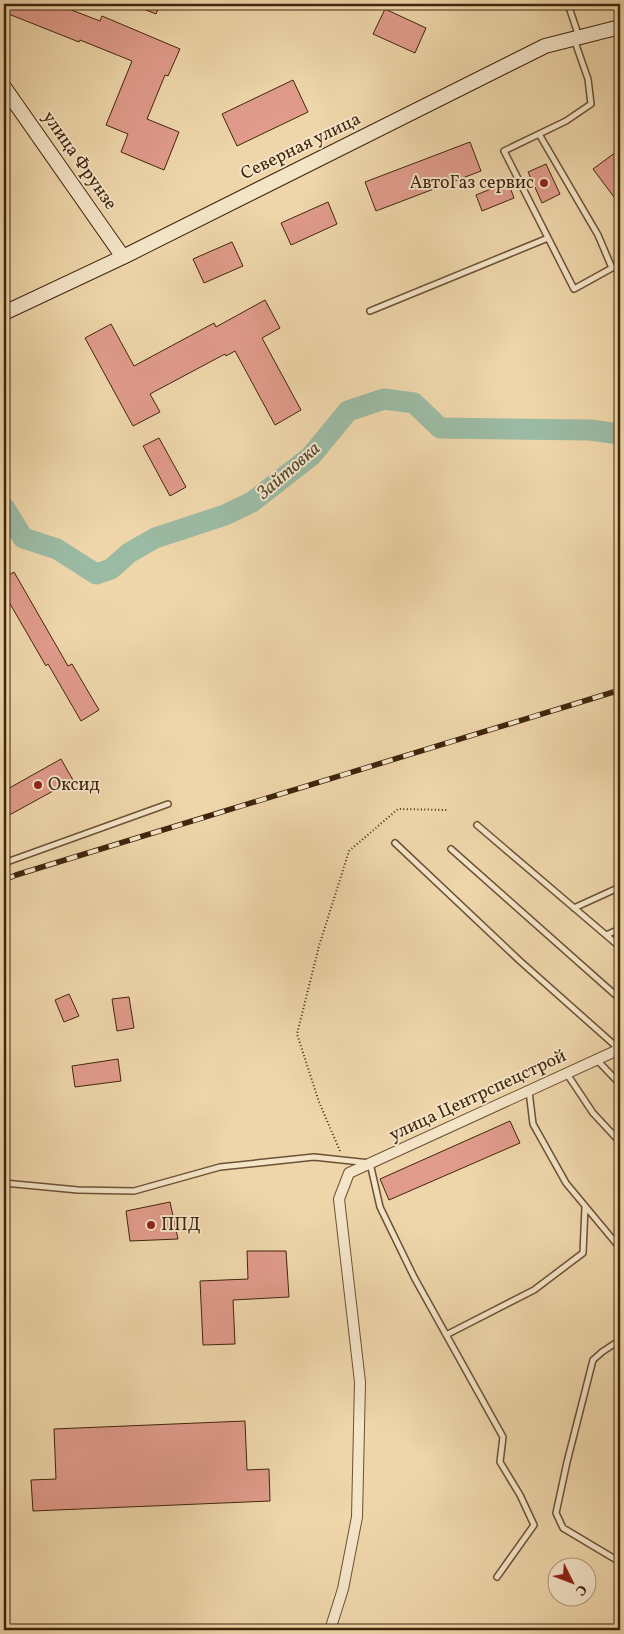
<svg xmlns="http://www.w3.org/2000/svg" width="624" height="1634" viewBox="0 0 624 1634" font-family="Vollkorn,serif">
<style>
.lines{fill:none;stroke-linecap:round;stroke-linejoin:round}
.river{stroke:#9bbaa3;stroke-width:21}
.building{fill:#e09b8b;stroke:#40250c}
.service-casing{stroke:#6c5134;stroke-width:8}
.minor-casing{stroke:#6c5134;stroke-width:12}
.secondary-casing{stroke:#40250c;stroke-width:16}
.path{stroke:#40250c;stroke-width:2;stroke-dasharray:1 2.5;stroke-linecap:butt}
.service{stroke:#f4e4c8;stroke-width:5}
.minor{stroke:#f4e4c8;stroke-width:10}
.secondary{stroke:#f4e4c8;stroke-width:14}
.rail-casing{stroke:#40250c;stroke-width:5.5}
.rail{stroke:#f4e4c8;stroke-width:4;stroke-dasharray:11;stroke-linecap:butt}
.poi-dot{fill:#8f2418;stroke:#f4e4c8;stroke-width:2}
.labels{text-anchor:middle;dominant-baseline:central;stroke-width:4;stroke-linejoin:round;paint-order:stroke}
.street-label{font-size:18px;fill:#40250c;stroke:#f4e4c8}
.poi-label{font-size:18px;fill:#40250c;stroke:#f4e4c8;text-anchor:start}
.water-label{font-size:19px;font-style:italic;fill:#574a32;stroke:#f4e4c8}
</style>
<rect width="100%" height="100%" fill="#eed6aa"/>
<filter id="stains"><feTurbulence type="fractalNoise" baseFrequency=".004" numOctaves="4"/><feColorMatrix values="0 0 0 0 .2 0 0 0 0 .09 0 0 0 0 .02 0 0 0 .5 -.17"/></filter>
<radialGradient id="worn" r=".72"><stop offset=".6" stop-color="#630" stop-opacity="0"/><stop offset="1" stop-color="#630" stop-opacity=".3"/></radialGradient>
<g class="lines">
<!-- river -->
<path class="river" d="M4 507 23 538 57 549 96 574 111 569 129 553 155 538 225 515 252 502 311 456 348 411 384 399 414 403 440 428 590 430 620 434"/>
</g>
<!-- building -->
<path class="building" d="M10 4H56L100 21 102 16 180 49 168 76 165 75 147 119 179 132 164 170 121 152 128 134 106 125 132 61 80 40 79 42 6 13Z
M131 4H160L156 14Z
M385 9 426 28 415 53 373 34Z
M293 80 308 112 237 146 222 114Z
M470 142 481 171 376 211 365 182Z
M616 152 620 158V205L593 169Z
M546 164 560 194 542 203 528 172Z
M508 182 514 198 482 211 476 195Z
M328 202 337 224 291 245 281 223Z
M232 242 243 266 204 283 193 259Z
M265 300 280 328 262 338 301 410 275 425 235 351 226 356 225 354 150 394 160 412 133 426 85 338 111 324 134 366 214 323 216 327Z
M159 438 186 487 170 496 143 446Z
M14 572 68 666 72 664 99 710 81 721 48 664 46 666 9 602 4 605V578Z
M61 759 73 780 4 818V791Z
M69 994 79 1016 64 1022 55 1000Z
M129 997 134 1028 117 1031 112 999Z
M118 1059 121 1081 75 1087 72 1066Z
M510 1121 520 1143 389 1200 380 1179Z
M170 1202 178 1239 130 1241 126 1211Z
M247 1251H286L289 1297 233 1300 235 1344 203 1345 200 1281 248 1279Z
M245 1421 247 1470 269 1469 270 1501 33 1511 31 1480 56 1479 54 1429Z"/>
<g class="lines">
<defs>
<path id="service" d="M568 4 579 37
M539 134 598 235 612 268 574 289 504 151 566 121 591 104 588 79 574 39
M370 311 548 238
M477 825 620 947
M395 843 520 961 619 1049
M451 849 620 999
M4 863 168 804
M574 908 620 887
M606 935 620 929
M597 1060 620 1084
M567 1074 593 1113 620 1142
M529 1091 533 1124 566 1183 620 1248
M4 1183 78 1190 134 1191 220 1167 314 1157 370 1163 380 1207 414 1277 503 1437 500 1462 520 1495 534 1525 497 1577
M446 1335 534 1290 583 1253 585 1207
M620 1340 602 1352 593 1360 567 1462 556 1513 563 1528 620 1562"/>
<path id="minor" d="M330 1630 343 1589 357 1517 360 1382 339 1199 349 1173 620 1049"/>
<path id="secondary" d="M4 87 123 257
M4 313 123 257 545 46 620 27"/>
</defs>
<!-- service casing -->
<use href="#service" class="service-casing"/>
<!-- minor casing -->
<use href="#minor" class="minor-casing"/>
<!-- secondary casing -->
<use href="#secondary" class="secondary-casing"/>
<!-- path -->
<path class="path" d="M340 1151 319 1102 297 1034 319 946 349 851 398 809 448 810"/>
<!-- service -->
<use href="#service" class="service"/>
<!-- minor -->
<use href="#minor" class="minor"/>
<!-- secondary -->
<use href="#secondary" class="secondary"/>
<defs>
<path id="rail" d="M4 880 16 875 620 690"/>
</defs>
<!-- rail casing -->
<use href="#rail" class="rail-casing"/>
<!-- rail -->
<use href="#rail" class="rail"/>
</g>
<!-- markers -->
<g class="poi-dot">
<circle cx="544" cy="183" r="5"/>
<circle cx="38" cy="785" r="5"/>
<circle cx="151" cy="1225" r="5"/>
</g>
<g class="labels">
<!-- street labels -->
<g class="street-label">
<text transform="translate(301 147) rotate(-26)">Северная улица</text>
<text transform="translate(79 161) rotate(55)">улица Фрунзе</text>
<text transform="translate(478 1096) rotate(-25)">улица Центрспецстрой</text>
</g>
<!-- poi labels -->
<g class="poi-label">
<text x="534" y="183" text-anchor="end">АвтоГаз сервис</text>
<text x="48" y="785">Оксид</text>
<text x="161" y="1225">ППД</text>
</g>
<!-- water labels -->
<g class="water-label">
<text transform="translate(289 471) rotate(-41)">Зайтовка</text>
</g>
</g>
<!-- margin -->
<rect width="624" height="1634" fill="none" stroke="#eed6aa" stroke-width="20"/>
<rect x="5" y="5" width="614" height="1624" fill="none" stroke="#40250c" stroke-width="2.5"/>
<rect x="10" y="10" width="604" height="1614" fill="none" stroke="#40250c"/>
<!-- north arrow -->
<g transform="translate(572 1582) rotate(132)"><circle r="24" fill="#f4e4c8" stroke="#ac987d"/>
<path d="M0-4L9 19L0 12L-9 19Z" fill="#8f2418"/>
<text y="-8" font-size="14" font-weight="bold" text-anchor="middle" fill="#40250c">С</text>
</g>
<rect width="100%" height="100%" filter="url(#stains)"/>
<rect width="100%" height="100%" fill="url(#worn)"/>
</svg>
